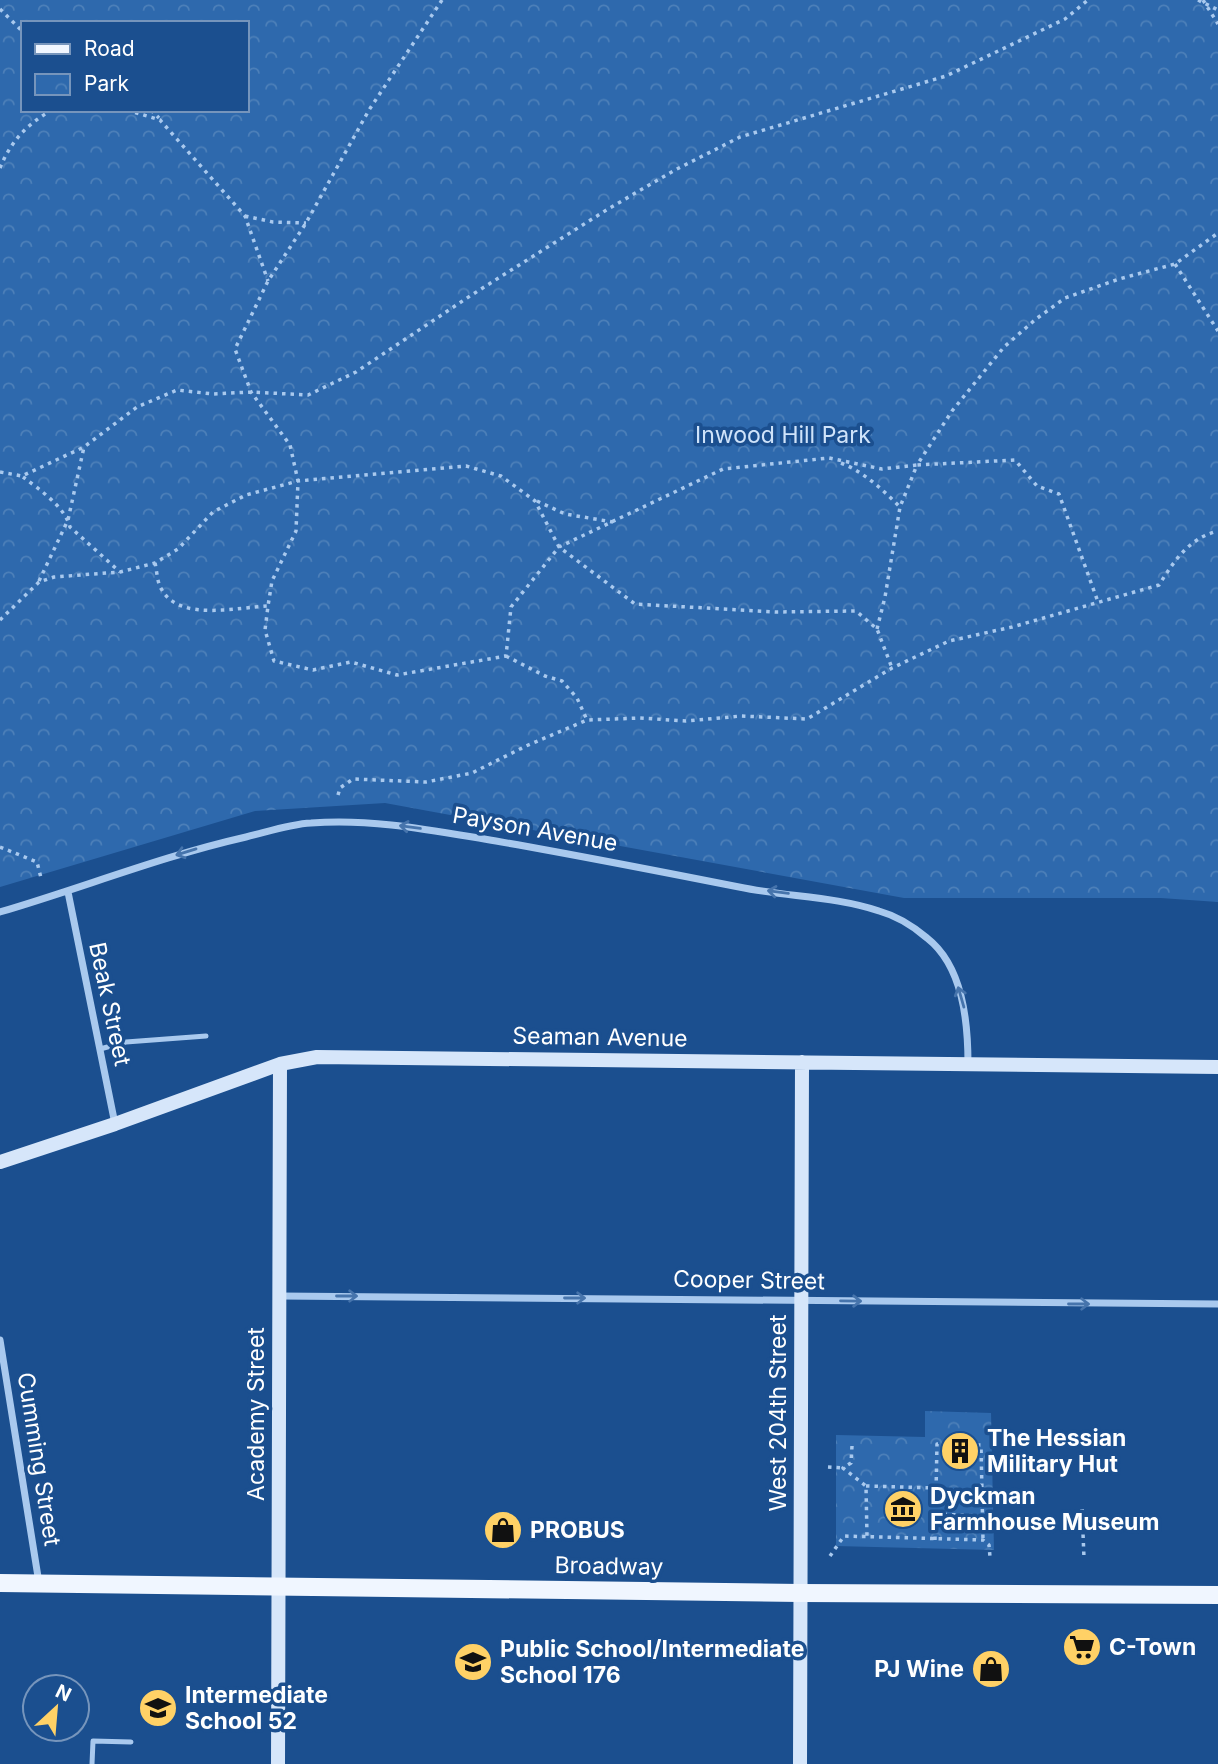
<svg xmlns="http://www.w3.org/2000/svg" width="1218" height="1764" viewBox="0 0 1218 1764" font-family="Inter,sans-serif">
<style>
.park{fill:url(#park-crowns);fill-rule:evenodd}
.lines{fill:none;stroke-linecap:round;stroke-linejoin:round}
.path{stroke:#a9c9ee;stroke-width:3.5;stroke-dasharray:3.5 5;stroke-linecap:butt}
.lane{stroke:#a9c9ee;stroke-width:5}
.street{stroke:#a9c9ee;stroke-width:7}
.secondary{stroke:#d6e6fa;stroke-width:14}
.primary{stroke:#f0f6ff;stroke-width:18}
.oneway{stroke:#4674ac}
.labels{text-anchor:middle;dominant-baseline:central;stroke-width:7;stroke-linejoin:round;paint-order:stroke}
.park-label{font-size:23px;fill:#cfe3fa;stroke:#1b4f8f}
.street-label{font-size:23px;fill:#fff;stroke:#1b4f8f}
.poi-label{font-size:23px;font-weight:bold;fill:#fff;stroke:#1b4f8f;text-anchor:start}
</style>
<defs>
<pattern id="park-crowns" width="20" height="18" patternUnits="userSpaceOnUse" patternTransform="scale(1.75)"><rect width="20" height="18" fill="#2e69ad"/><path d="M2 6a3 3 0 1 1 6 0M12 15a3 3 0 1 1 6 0" fill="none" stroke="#4d80b9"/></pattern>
</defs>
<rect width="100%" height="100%" fill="#1b4f8f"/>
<!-- park -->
<path class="park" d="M0 0H1218V902L1161 898H904L385 803 255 811 0 887ZM23 23H247V110H23Z
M925 1411 991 1413 994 1550 836 1546V1435L925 1437Z"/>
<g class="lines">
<!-- path -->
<path class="path" d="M442 0 369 110 306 223 268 281 235 349 251 392 290 445 298 481 296 531 272 581 268 606 265 630 274 661 313 670 351 662 397 675 506 656 511 607 559 547 723 469 829 458 882 469 917 465 952 411 1004 347 1036 319 1065 298 1119 279 1175 264 1218 233
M1198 0 1218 10
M1203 0 1218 24
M0 9 23 32
M127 110 160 120 245 216 268 281
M151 110 159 118
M0 168C11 141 27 124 52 110
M245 216 273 222 306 223
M1175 264 1218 331
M841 463C864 472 883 490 900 507
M0 472 22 476 84 447 137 407 177 390 213 394 251 392 308 395 356 372 470 296 608 209 675 170 740 137 946 76 1065 19 1088 0
M23 477C39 489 65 507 70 527L120 572
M537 501 565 514 613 522
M155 563C157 571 157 583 162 590 180 622 239 607 268 606
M39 581 68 520 84 447
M0 620 39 582 54 577 120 572 155 563 178 549 213 512 246 495 298 481 466 466 501 476 535 501 559 547 635 604 775 612 856 611 877 629 892 668
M877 629 885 597 900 507 917 465 1015 460 1037 486 1059 494 1098 602
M506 656 545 676 562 681 577 698 587 720
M338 795 340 788 353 779 426 782 472 773 526 746 587 720 640 718 686 721 741 716 807 719 892 668 949 641 1012 627 1159 585C1174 561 1189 538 1218 531
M0 847 37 862 41 878
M852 1446 851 1463 843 1468 866 1486 867 1537
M828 1467 843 1468
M866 1486 936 1488
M1082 1509 1084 1558
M935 1514 982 1516
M935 1540 937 1444 981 1445 983 1540
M830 1556 844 1536 983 1540 989 1545 990 1557"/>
<!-- lane -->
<path class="lane" d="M100 1049 126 1042 206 1036
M92 1764 93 1741 131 1742"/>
<!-- street -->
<path class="street" d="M68 892 115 1124
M0 912C82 888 162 856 246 837 267 832 290 824 311 823 373 818 435 831 496 841 577 855 658 871 739 887 786 897 834 896 879 911 897 916 913 926 927 938 963 966 968 1022 968 1064
M280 1296 1218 1304
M0 1340 39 1583"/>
<!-- secondary -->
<path class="secondary" d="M0 1162 115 1124 280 1064 317 1057 1218 1067
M278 1764 280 1064
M800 1764 802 1062"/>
<!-- primary -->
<path class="primary" d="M0 1583 800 1593 1218 1595"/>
</g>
<!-- one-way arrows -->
<defs><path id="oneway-shaft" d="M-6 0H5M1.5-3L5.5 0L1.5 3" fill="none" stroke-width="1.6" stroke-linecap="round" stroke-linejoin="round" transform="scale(1.75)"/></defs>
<g class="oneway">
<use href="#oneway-shaft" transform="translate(410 827) rotate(-172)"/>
<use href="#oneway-shaft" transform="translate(186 852) rotate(163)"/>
<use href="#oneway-shaft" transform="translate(778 892) rotate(-173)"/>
<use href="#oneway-shaft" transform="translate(961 997) rotate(-106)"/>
<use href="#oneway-shaft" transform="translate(347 1296)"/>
<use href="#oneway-shaft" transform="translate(575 1298)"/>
<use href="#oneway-shaft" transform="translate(851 1301) rotate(1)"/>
<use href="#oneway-shaft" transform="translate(1079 1304)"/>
</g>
<!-- icons -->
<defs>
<symbol id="building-disc" viewBox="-11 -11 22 22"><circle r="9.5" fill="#ffd166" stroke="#1b4f8f"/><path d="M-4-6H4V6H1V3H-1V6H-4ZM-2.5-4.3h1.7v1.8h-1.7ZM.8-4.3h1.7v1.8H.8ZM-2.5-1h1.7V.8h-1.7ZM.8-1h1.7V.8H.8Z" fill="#111"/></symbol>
<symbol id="museum-disc" viewBox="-11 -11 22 22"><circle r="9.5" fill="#ffd166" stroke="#1b4f8f"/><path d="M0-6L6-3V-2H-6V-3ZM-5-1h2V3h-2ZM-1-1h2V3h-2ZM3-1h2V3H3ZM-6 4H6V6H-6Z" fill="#111"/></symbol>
<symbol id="shop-disc" viewBox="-11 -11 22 22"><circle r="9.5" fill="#ffd166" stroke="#1b4f8f"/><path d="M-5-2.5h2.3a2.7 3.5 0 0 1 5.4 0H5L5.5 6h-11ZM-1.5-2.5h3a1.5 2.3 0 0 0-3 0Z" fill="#111"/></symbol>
<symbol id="supermarket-disc" viewBox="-11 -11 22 22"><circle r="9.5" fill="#ffd166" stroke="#1b4f8f"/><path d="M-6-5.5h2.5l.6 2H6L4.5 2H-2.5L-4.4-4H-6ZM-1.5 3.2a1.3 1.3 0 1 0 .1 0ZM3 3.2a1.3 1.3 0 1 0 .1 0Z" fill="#111"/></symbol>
<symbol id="school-disc" viewBox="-11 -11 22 22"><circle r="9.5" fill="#ffd166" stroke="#1b4f8f"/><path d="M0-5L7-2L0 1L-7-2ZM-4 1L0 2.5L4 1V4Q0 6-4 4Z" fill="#111"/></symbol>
</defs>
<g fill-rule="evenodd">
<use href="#building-disc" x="938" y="1429" width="44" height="44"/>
<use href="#museum-disc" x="881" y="1487" width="44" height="44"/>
<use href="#shop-disc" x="481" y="1508" width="44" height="44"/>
<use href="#supermarket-disc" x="1060" y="1625" width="44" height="44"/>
<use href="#school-disc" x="451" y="1640" width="44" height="44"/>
<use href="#shop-disc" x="969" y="1647" width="44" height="44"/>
<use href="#school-disc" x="136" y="1686" width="44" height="44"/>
</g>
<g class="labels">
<!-- park labels -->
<g class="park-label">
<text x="783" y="435">Inwood Hill Park</text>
</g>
<!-- street labels -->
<g class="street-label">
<text transform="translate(535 829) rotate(10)">Payson Avenue</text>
<text transform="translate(110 1004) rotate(78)">Beak Street</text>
<text transform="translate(600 1037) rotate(1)">Seaman Avenue</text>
<text transform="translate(749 1280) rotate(1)">Cooper Street</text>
<text transform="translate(778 1413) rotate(-90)">West 204th Street</text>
<text transform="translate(256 1414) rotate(-90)">Academy Street</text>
<text transform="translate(39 1459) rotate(81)">Cumming Street</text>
<text transform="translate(609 1566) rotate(1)">Broadway</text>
</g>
<!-- poi labels -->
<g class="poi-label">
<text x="987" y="1438">The Hessian<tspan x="987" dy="26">Military Hut</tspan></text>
<text x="930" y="1496">Dyckman<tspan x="930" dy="26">Farmhouse Museum</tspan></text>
<text x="530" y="1530">PROBUS</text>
<text x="1109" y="1647">C-Town</text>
<text x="500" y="1649">Public School/Intermediate<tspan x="500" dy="26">School 176</tspan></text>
<text x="964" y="1669" text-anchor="end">PJ Wine</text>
<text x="185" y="1695">Intermediate<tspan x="185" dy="26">School 52</tspan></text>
</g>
</g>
<!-- legend -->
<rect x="21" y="21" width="228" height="91" fill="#1b4f8f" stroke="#7695bc" stroke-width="2"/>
<rect x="35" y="44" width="35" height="10" fill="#f0f6ff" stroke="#7695bc" stroke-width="2"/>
<text x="84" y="56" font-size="21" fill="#ffffff">Road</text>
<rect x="35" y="74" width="35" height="21" fill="url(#park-crowns)" stroke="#7695bc" stroke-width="2"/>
<text x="84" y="91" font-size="21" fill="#ffffff">Park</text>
<!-- north arrow -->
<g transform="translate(56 1708) rotate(26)"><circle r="33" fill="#1b4f8f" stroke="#7695bc" stroke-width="2"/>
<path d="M0-5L12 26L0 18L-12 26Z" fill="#ffd166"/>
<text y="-10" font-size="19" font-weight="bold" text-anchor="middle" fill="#ffffff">N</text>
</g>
</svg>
